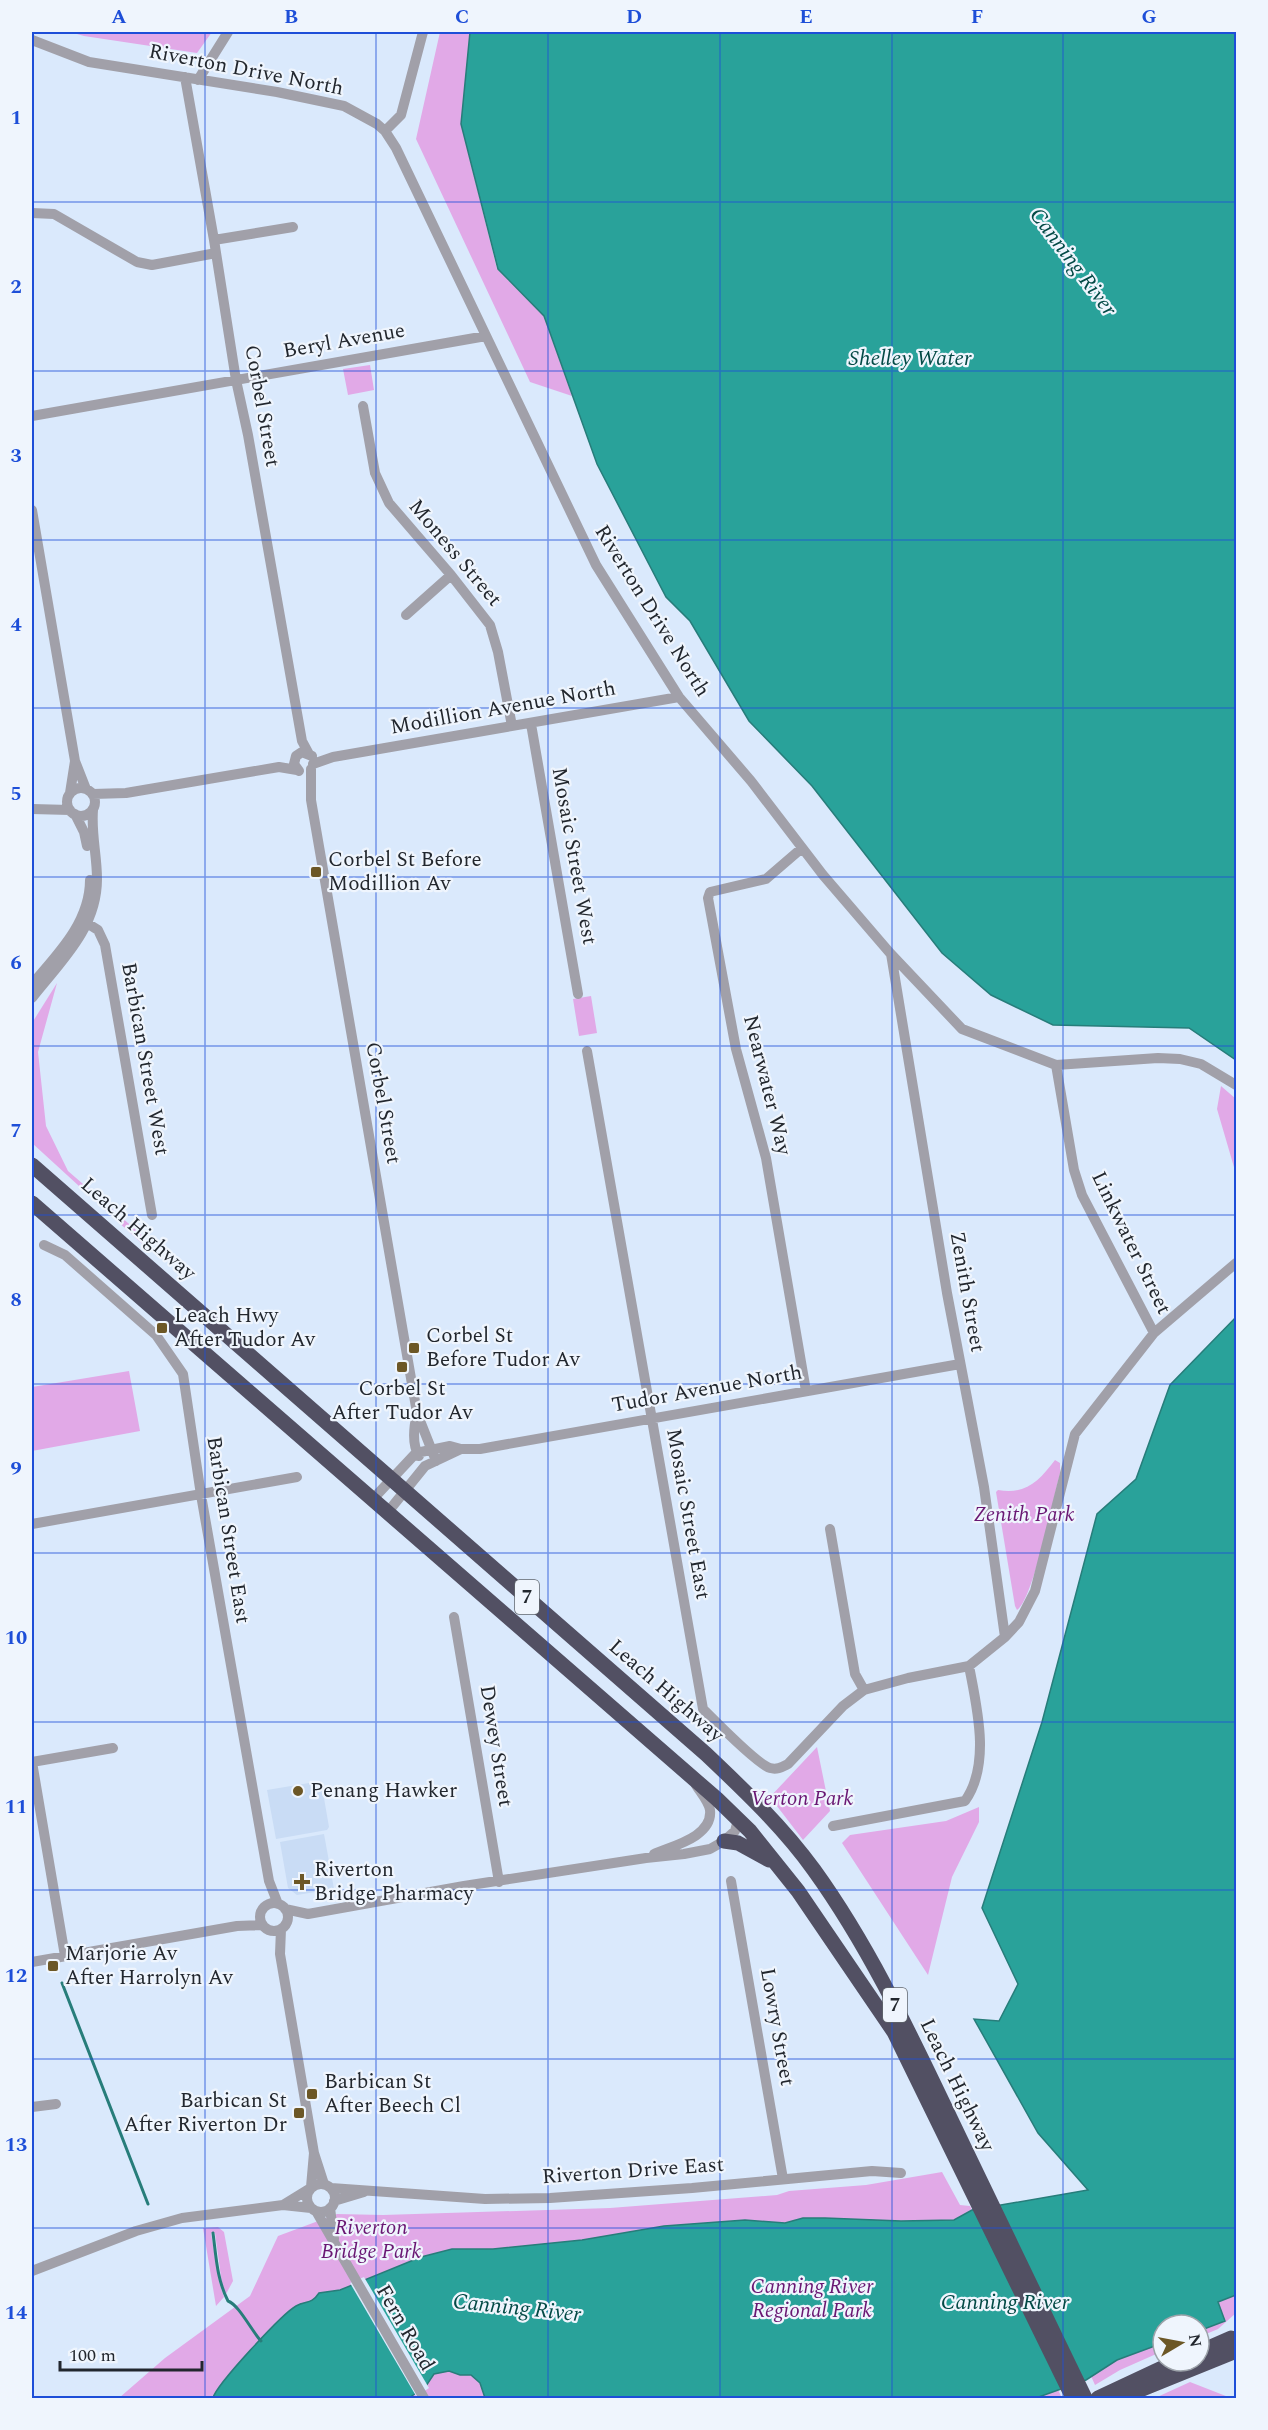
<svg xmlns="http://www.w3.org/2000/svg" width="1268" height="2430" viewBox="0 0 1268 2430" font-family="Spectral,serif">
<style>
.built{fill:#c9dcf5}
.green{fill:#e1a9e7}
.water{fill:#29a29a;stroke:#277d7a;stroke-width:1.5}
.pier{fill:#dae9fc}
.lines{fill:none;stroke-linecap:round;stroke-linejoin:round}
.stream{stroke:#277d7a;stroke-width:3}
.minor{stroke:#a1a0a9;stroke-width:10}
.highway{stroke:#525063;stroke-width:15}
.grid{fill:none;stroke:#1d4ed8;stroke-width:1.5;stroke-opacity:0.55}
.poi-dot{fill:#6c5726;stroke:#eff5fd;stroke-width:2}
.labels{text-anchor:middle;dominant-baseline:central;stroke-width:4.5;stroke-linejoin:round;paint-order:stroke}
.shield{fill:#eff5fd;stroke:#60656c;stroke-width:1.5}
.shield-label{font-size:20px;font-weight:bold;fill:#22272e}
.street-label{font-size:21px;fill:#22272e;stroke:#eff5fd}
.poi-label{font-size:21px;fill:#22272e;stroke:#eff5fd;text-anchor:start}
.park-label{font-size:21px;font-style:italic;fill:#691773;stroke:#eff5fd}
.water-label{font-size:22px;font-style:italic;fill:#034a46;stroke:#eff5fd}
.neatline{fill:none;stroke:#1d4ed8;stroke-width:2}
.grid-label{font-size:20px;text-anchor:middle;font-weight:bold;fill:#1d4ed8}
</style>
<rect width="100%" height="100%" fill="#dae9fc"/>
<!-- built -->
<path class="built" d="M321 1781 329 1827 327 1830 276 1839 267 1790Z
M324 1834 334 1889 297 1895 288 1888 280 1842Z"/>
<!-- green -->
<path class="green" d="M70 32H212L197 53 84 36Z
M440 32H470L461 124 497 269 544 316 572 396 530 382 416 139Z
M370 365 374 390 348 395 343 369Z
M57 983 38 1052 46 1126 68 1171 143 1236 150 1251 32 1143V1023Z
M591 996 597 1033 579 1036 573 999Z
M1221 1086 1236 1099V1174L1217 1109Z
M129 1371 140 1431 32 1451V1387Z
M1055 1460 1060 1463V1473C1054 1496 1033 1600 1017 1610L1015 1606 996 1492 998 1490C1026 1495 1039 1481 1055 1460Z
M817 1747 830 1811 803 1840 770 1797Z
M979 1807V1822L952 1877 928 1975 842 1843 850 1835 946 1821Z
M942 2172 960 2205 970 2206 1061 2396 1058 2398H119L165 2358 250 2296 278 2236 337 2214 383 2215 610 2208 777 2195 789 2191 866 2185Z
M218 2227 224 2232 233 2281 226 2294 222 2284 215 2233H211L219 2282 224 2297 216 2306 203 2228Z
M1236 2295V2313L1218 2329 1199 2337V2331L1225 2321 1218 2302Z
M1163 2343V2351L1120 2370 1095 2385 1091 2376 1117 2360Z
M1190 2382 1231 2398H1155Z"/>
<!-- water -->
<path class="water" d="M470 32H1236V1060L1189 1028 1053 1025 991 995 942 953 812 786 749 721 690 621 666 597 597 464 544 316 498 269 461 124Z
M1236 1317V2295L1218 2302 1225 2321 1199 2331V2325H1163V2343L1117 2360 1086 2380 1036 2398H485L480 2383 471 2375H460L449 2371 434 2374 426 2386 409 2398H213C216 2385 282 2314 296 2306 306 2300 311 2305 319 2293L340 2290 421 2257 452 2249H493L582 2240 664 2226 745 2220 785 2223 803 2218H825L901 2221 954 2220 972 2210 1088 2190 1038 2133 974 2019 999 2021 1018 1984 982 1908 1042 1722 1097 1514 1136 1479 1170 1385Z"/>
<!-- pier -->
<path class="pier" d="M364 2277 429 2388 423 2392 416 2396 350 2283Z"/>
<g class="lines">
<!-- stream -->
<path class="stream" d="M62 1983 148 2204
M213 2233C216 2256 217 2280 228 2301 239 2305 251 2330 261 2341"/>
<!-- minor -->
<path class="minor" d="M32 40 89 62 277 92 344 106 377 124 385 131 396 148 596 565 679 697 751 781 823 875 890 953 962 1029 1056 1065 1158 1058 1180 1059 1201 1064 1236 1085
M185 77 214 240 236 380 248 435 302 741 309 754
M198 80 228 32
M385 131 401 115 423 32
M32 213 54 214 137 262 152 265 216 253
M214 240 293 227
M363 406 375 473 389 503 451 575 490 625 498 652 512 726
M32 416 486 336
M32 510 75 761 86 789
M406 615 451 575
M531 724 578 994
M313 764 333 757 679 697
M311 769V800L417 1413 436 1461
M299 771 294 764 296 756 302 752 312 756
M67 802a14 14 0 1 1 28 0a14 14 0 1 1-28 0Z
M70 793 75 761
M93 794 126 793 279 767 297 770
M32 809 70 810
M75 814 84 832 87 846
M802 848 766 879 710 892 708 898 736 1049 766 1158 806 1391
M82 920 98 930 105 945 152 1215
M891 954 947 1293 984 1487 1005 1637
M32 984C58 954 90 922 90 880
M32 998C60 962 97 929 97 879 97 855 91 834 93 810
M587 1051 703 1709C714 1720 758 1765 770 1768 777 1770 782 1767 788 1764L843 1706 864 1690 908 1678 969 1666 1005 1637 1019 1622 1035 1591 1075 1434 1154 1333 1236 1263
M1056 1065 1074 1170 1082 1195 1154 1333
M44 1245 65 1255 156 1335 183 1374 201 1495 269 1881 278 1904
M417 1413C414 1426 412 1445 419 1456
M372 1500 416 1453 450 1446 461 1449H480L960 1364
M387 1513 425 1466 461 1449
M32 1524 297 1477
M830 1529 855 1674 864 1690
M454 1617 499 1882
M32 1762 65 1956
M32 1762 113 1748
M833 1826 965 1801C991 1764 977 1708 969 1666
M654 1854C672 1846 713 1837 710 1810 709 1802 701 1793 696 1785
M731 1881 783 2179
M260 1917a14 14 0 1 1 28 0a14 14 0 1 1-28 0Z
M285 1909 308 1914 464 1886 646 1858 684 1854 710 1849 724 1841 735 1831 738 1820
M281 1929 280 1954 314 2153 324 2184
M32 1962 237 1926 262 1925
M32 2107 56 2104
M307 2198a14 14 0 1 1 28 0a14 14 0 1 1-28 0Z
M311 2187 314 2153
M331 2188 485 2199 550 2198 692 2188 872 2171 901 2173
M334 2201 364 2192
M283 2205 309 2189
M330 2208 334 2239
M316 2211 424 2398
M32 2271 136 2231 182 2218 283 2205 311 2208"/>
<!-- highway -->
<path class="highway" d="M32 1165 706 1754C744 1790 783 1827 814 1870 876 1956 919 2054 965 2149 1005 2233 1045 2315 1085 2398
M32 1203 717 1799 750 1831 798 1891 894 2032 1073 2398
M724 1841 738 1843 769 1860
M1199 2352 1231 2338 1236 2351
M1098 2398 1177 2361
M1120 2398 1236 2351"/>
</g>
<!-- grid -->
<path class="grid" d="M205 32V2398M376 32V2398M548 32V2398M720 32V2398M892 32V2398M1063 32V2398M32 202H1236M32 371H1236M32 540H1236M32 708H1236M32 877H1236M32 1046H1236M32 1215H1236M32 1384H1236M32 1553H1236M32 1722H1236M32 1890H1236M32 2059H1236M32 2228H1236"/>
<!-- markers -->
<g class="poi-dot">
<rect x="310" y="866" width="12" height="12" rx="3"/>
<rect x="156" y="1322" width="12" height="12" rx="3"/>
<rect x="408" y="1342" width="12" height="12" rx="3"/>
<rect x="396" y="1361" width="12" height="12" rx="3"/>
<circle cx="298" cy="1791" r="6"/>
<path d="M299 1873h6v6h6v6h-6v6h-6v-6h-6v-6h6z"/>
<rect x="47" y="1960" width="12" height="12" rx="3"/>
<rect x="306" y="2088" width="12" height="12" rx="3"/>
<rect x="293" y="2107" width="12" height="12" rx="3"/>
</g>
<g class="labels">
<!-- shield labels -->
<g class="shield">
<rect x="515" y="1580" width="24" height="34" rx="4.5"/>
<rect x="883" y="1988" width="24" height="34" rx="4.5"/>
</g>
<g class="shield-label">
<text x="527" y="1597">7</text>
<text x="895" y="2005">7</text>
</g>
<!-- street labels -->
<g class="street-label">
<text transform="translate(246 70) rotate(11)">Riverton Drive North</text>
<text transform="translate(344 341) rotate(-10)">Beryl Avenue</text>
<text transform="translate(262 406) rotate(80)">Corbel Street</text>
<text transform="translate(455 553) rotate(50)">Moness Street</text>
<text transform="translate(652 611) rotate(58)">Riverton Drive North</text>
<text transform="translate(503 708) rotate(-10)">Modillion Avenue North</text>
<text transform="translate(574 856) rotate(80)">Mosaic Street West</text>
<text transform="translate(145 1059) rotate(80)">Barbican Street West</text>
<text transform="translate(767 1085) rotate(76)">Nearwater Way</text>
<text transform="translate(383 1103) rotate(80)">Corbel Street</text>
<text transform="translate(138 1229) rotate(41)">Leach Highway</text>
<text transform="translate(1131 1243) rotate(64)">Linkwater Street</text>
<text transform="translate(967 1292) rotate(80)">Zenith Street</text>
<text transform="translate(707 1389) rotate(-10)">Tudor Avenue North</text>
<text transform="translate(688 1514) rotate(80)">Mosaic Street East</text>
<text transform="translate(228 1530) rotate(81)">Barbican Street East</text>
<text transform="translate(666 1691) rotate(41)">Leach Highway</text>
<text transform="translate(496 1746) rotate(81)">Dewey Street</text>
<text transform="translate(777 2027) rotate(80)">Lowry Street</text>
<text transform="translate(957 2085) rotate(64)">Leach Highway</text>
<text transform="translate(633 2171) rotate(-4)">Riverton Drive East</text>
<text transform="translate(405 2328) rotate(60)">Fern Road</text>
</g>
<!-- poi labels -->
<g class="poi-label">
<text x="328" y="860">Corbel St Before<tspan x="328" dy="24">Modillion Av</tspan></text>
<text x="174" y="1316">Leach Hwy<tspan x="174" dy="24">After Tudor Av</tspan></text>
<text x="426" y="1336">Corbel St<tspan x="426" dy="24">Before Tudor Av</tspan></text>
<text x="402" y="1389" text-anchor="middle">Corbel St<tspan x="402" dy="24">After Tudor Av</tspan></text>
<text x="310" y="1791">Penang Hawker</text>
<text x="314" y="1870">Riverton<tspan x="314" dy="24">Bridge Pharmacy</tspan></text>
<text x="65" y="1954">Marjorie Av<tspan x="65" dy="24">After Harrolyn Av</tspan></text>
<text x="324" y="2082">Barbican St<tspan x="324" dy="24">After Beech Cl</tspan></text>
<text x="287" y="2101" text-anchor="end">Barbican St<tspan x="287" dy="24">After Riverton Dr</tspan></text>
</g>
<!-- park labels -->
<g class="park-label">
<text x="1024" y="1515">Zenith Park</text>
<text x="802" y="1799">Verton Park</text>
<text x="371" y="2228">Riverton<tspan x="371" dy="24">Bridge Park</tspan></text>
<text x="812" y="2287">Canning River<tspan x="812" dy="24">Regional Park</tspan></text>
</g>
<!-- water labels -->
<g class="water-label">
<text transform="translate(1073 262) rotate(53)">Canning River</text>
<text x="910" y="358">Shelley Water</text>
<text x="1005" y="2302">Canning River</text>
<text transform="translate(517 2308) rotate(6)">Canning River</text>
</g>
</g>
<!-- border -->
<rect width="1268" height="2430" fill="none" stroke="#eff5fd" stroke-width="66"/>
<!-- north arrow -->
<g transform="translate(1181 2343) rotate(80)"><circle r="28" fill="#eff5fd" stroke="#9da3aa" stroke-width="1.5"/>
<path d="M0-4.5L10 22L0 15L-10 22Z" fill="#6c5726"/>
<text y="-9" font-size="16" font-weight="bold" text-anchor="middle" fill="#22272e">N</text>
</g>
<!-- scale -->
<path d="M60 2361v9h142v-9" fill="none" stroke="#22272e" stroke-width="3"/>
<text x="69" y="2361" font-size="18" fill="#22272e" stroke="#eff5fd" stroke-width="4.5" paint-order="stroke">100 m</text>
<rect x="33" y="33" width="1202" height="2364" class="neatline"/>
<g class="grid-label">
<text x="119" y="23">A</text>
<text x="291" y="23">B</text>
<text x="462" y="23">C</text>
<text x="634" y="23">D</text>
<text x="806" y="23">E</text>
<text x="977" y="23">F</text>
<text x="1149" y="23">G</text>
<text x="16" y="124">1</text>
<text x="16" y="293">2</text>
<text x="16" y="462">3</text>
<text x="16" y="631">4</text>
<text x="16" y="800">5</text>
<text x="16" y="969">6</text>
<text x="16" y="1137">7</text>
<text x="16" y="1306">8</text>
<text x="16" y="1475">9</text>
<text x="16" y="1644">10</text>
<text x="16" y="1813">11</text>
<text x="16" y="1982">12</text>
<text x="16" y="2151">13</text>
<text x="16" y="2319">14</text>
</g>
</svg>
